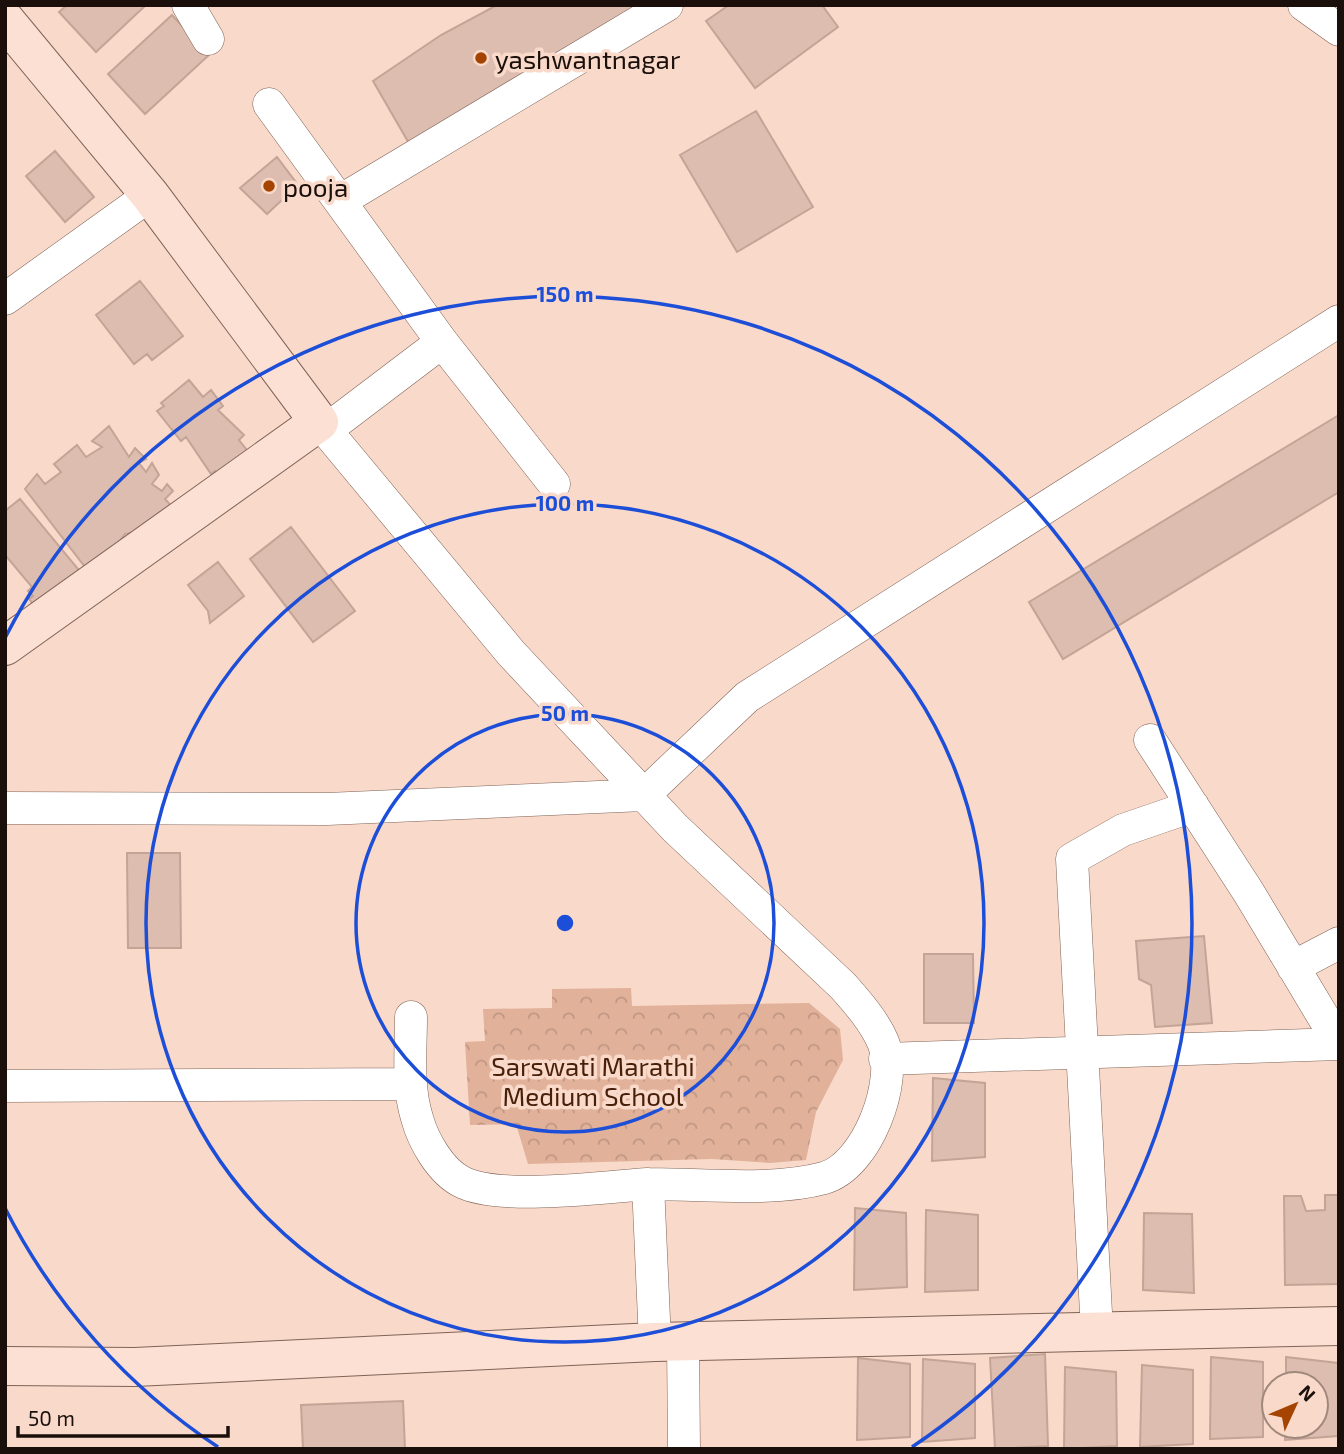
<svg xmlns="http://www.w3.org/2000/svg" width="1344" height="1454" viewBox="0 0 1344 1454" font-family="'Exo 2',sans-serif">
<style>
.park{fill:url(#park-crowns)}
.building{fill:#ddbdaf;stroke:#c3a496;stroke-width:2}
.lines{fill:none;stroke-linecap:round;stroke-linejoin:round}
.street-casing{stroke:#7f6356;stroke-width:33}
.secondary-casing{stroke:#7f6356;stroke-width:40}
.street{stroke:#fff;stroke-width:32}
.secondary{stroke:#fbe0d3;stroke-width:38}
.ring{fill:none;stroke:#1d4ed8;stroke-width:3.5}
.poi-dot{fill:#a54300;stroke:#f9d9ca;stroke-width:2.5}
.labels{text-anchor:middle;dominant-baseline:central;stroke-width:7;stroke-linejoin:round;paint-order:stroke}
.poi-label{font-size:26px;fill:#1a0f0a;stroke:#f9d9ca;text-anchor:start}
.park-label{font-size:26px;fill:#481f09;stroke:#f9d9ca}
.centre{fill:#1d4ed8;stroke:#f9d9ca;stroke-width:3.5}
.ring-label{font-size:21px;text-anchor:middle;font-weight:bold;fill:#1d4ed8;stroke:#f9d9ca;stroke-width:7;stroke-linejoin:round;paint-order:stroke}
</style>
<defs>
<pattern id="park-crowns" width="20" height="18" patternUnits="userSpaceOnUse" patternTransform="scale(1.75)"><rect width="20" height="18" fill="#e1b19a"/><path d="M2 6a3 3 0 1 1 6 0M12 15a3 3 0 1 1 6 0" fill="none" stroke="#c09783"/></pattern>
</defs>
<rect width="100%" height="100%" fill="#f9d9ca"/>
<!-- park -->
<path class="park" d="M631 988 632 1006 809 1003 840 1029 843 1060 816 1112 806 1160 770 1163 712 1159 528 1164 516 1124 470 1125 465 1042 485 1041 483 1009 552 1008V989Z"/>
<!-- building -->
<path class="building" d="M67 5H146L96 52 59 12Z
M497 5H643L410 145 373 81 441 35Z
M729 5H822L838 27 755 88 706 21Z
M172 15 209 55 145 114 108 74Z
M756 111 813 207 737 252 680 155Z
M55 151 94 197 65 222 26 176Z
M277 157 298 185 267 214 240 188Z
M140 281 183 336 152 360 147 354 134 364 96 315Z
M189 380 203 397 211 390 223 406 218 410 244 435 239 440 250 454 224 482 215 471 211 474 186 437 181 441 157 411 164 406 161 403Z
M1339 415V492L1063 659 1029 602Z
M109 426 129 457 135 448 146 459 139 463 146 472 152 463 159 475 152 484 162 491 167 484 173 491 165 499 175 510 152 529 125 534 100 568 85 567 25 489 37 474 45 484 61 472 54 464 77 445 86 457 102 447 92 441Z
M20 499 88 581 39 612 29 599 33 596 28 591 32 587 5 555V511Z
M291 527 355 611 313 642 250 559Z
M218 562 244 596 210 623 208 611 188 585Z
M127 853H180L181 948H128Z
M1204 936 1212 1023 1155 1027 1151 985 1139 979 1136 941Z
M924 954H973L974 1023H924Z
M933 1078 985 1083V1157L932 1161Z
M1325 1195H1339V1284L1285 1285 1284 1196H1301L1306 1211 1325 1210Z
M855 1208 906 1213 907 1287 854 1290Z
M926 1210 978 1215V1290L925 1292Z
M1144 1213 1192 1214 1194 1293 1143 1290Z
M1045 1354 1048 1446 995 1449 990 1358Z
M1211 1357 1263 1362V1437L1210 1439Z
M1286 1357 1338 1363V1436L1285 1440V1426H1316V1384H1286Z
M858 1358 910 1364V1437L857 1440Z
M923 1359 975 1364V1438L922 1442Z
M1142 1365 1193 1370V1444L1140 1447Z
M1065 1367 1116 1372 1117 1446 1064 1449Z
M403 1401 405 1449H303L301 1405Z"/>
<g class="lines">
<defs>
<path id="street" d="M188 5 208 39
M1304 5 1339 30
M269 104 442 342 554 484
M340 201 667 5
M5 299 150 195
M319 422 511 653 675 828 843 986C858 1003 874 1021 883 1042 899 1081 867 1166 824 1178 773 1192 702 1184 648 1184L655 1342
M326 430 442 342
M1150 740 1249 893 1339 1043
M5 808 327 809 644 795 747 697 1339 321
M1293 967 1339 943
M411 1017C411 1050 407 1086 417 1118 423 1140 440 1171 462 1182 500 1201 604 1187 648 1184
M885 1059 1339 1044
M5 1086 411 1084
M1097 1332 1072 859 1123 830 1193 806
M683 1341 684 1449"/>
<path id="secondary" d="M5 20 150 195 319 422 5 646
M5 1366 135 1367 655 1342 1339 1326"/>
</defs>
<!-- street casing -->
<use href="#street" class="street-casing"/>
<!-- secondary casing -->
<use href="#secondary" class="secondary-casing"/>
<!-- street -->
<use href="#street" class="street"/>
<!-- secondary -->
<use href="#secondary" class="secondary"/>
</g>
<!-- distance rings -->
<g class="ring">
<circle cx="565" cy="923" r="209"/>
<circle cx="565" cy="923" r="419"/>
<path d="M218 1447A628 628 0 0 1 5 1208M5 638A628 628 0 1 1 912 1447"/>
</g>
<!-- markers -->
<g class="poi-dot">
<circle cx="481" cy="58" r="7"/>
<circle cx="269" cy="186" r="7"/>
</g>
<g class="labels">
<!-- poi labels -->
<g class="poi-label">
<text x="495" y="58">yashwantnagar</text>
<text x="283" y="186">pooja</text>
</g>
<!-- park labels -->
<g class="park-label">
<text x="593" y="1065">Sarswati Marathi<tspan x="593" dy="30">Medium School</tspan></text>
</g>
</g>
<circle cx="565" cy="923" r="10" class="centre"/>
<g class="ring-label">
<text x="565" y="302">150 m</text>
<text x="565" y="511">100 m</text>
<text x="565" y="721">50 m</text>
</g>
<!-- border -->
<rect width="1344" height="1454" fill="none" stroke="#1a0f0a" stroke-width="14"/>
<!-- north arrow -->
<g transform="translate(1295 1405) rotate(46)"><circle r="33" fill="#f9d9ca" stroke="#a0887d" stroke-width="2"/>
<path d="M0-5L12 26L0 18L-12 26Z" fill="#a54300"/>
<text y="-10" font-size="19" font-weight="bold" text-anchor="middle" fill="#1a0f0a">N</text>
</g>
<!-- scale -->
<path d="M18 1426v10h210v-10" fill="none" stroke="#1a0f0a" stroke-width="3.5"/>
<text x="28" y="1426" font-size="21" fill="#1a0f0a" stroke="#f9d9ca" stroke-width="5" paint-order="stroke">50 m</text>
</svg>
